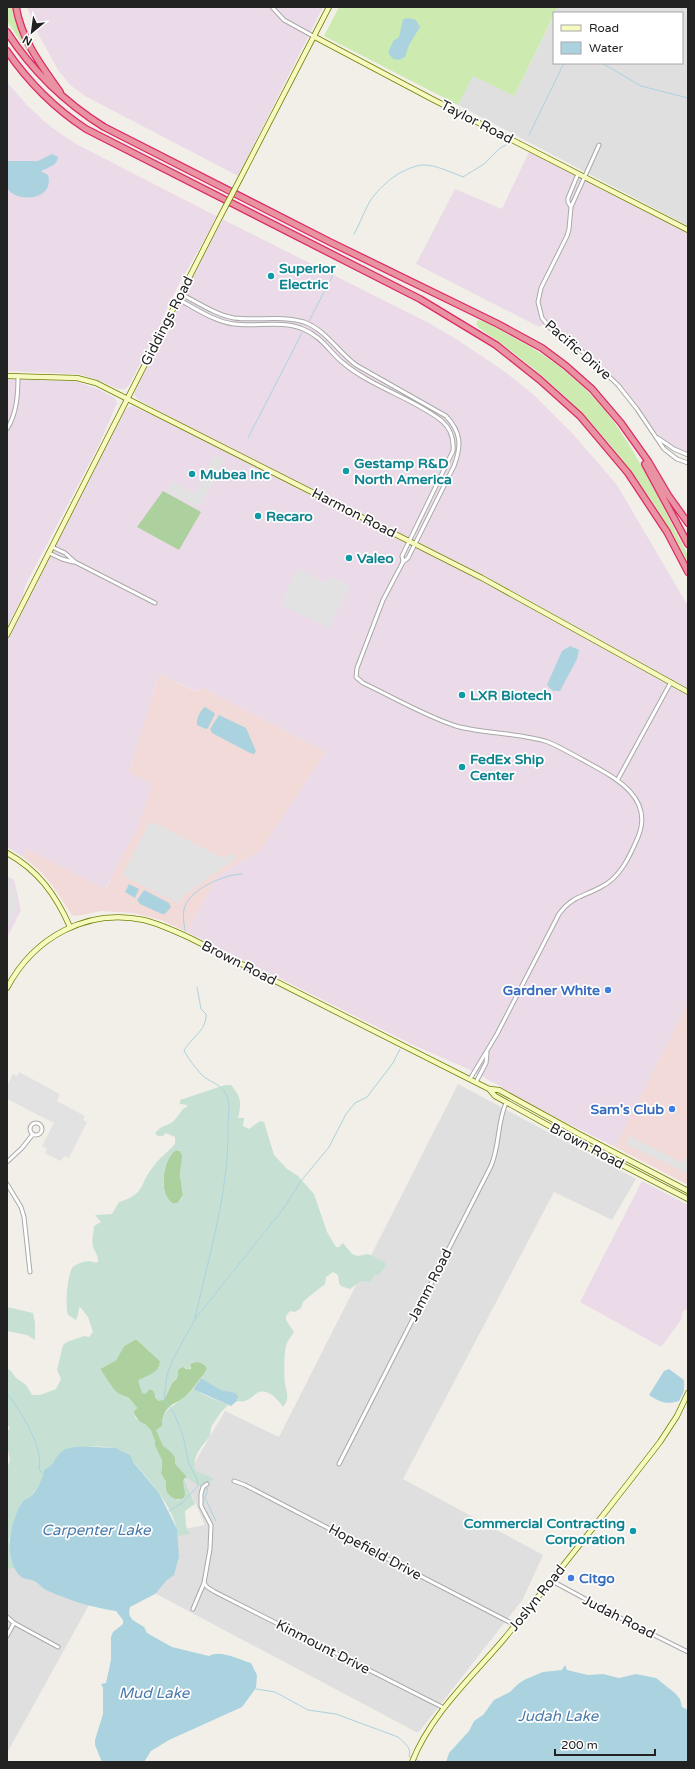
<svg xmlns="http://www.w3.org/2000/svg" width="695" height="1769" viewBox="0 0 695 1769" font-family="'Varela Round',sans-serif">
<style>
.residential{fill:#e0dfdf}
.commercial{fill:#f2dad9}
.industrial{fill:#ebdbe8}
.grass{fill:#cdebb0}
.forest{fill:#add19e}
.wetland{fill:#c6e0d4;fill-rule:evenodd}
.parking{fill:#e2e2e2}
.water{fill:#aad3df}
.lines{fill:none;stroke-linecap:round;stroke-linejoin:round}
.stream{stroke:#aad3df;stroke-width:1}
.street-casing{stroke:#a9a9a9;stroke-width:5}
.secondary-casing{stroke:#707d05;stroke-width:6}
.highway-casing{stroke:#dc2a67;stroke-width:8}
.street{stroke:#fff;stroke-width:3}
.secondary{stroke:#f7fabf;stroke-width:4.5}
.highway{stroke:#e892a2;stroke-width:5.5}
.secondary-bridge-casing{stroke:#707d05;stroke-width:6;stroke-linecap:butt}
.secondary-bridge{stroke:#f7fabf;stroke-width:4.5}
.culture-dot{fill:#0f9aa8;stroke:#fff;stroke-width:1.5}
.shop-dot{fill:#3f7fe0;stroke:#fff;stroke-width:1.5}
.labels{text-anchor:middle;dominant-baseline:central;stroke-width:3.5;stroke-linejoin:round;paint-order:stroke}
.street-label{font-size:14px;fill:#222;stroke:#fff}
.culture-label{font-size:14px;font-weight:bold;fill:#0d838f;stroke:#fff;text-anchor:start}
.shop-label{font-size:14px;font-weight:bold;fill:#366cbe;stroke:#fff;text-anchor:end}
.water-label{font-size:15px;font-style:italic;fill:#4a7aab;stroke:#fff}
</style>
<rect width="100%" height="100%" fill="#f2efe9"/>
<!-- residential -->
<path class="residential" d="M558 7H688V226L458 105 473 75 514 96 554 16V63H682V13H555Z
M458 1084 636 1179 612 1220 554 1192 403 1479 543 1555 523 1599 418 1733 132 1581 164 1533 205 1525 185 1479 225 1411 279 1437Z
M7 1565 94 1596 7 1753Z"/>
<!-- commercial -->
<path class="commercial" d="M159 674 197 692 201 687 326 752 261 850 218 876 187 932 161 920 134 913 101 911 77 916 72 915 52 885 41 872 23 857 27 849 106 889 151 785 129 772Z
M688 1002V1185L615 1147Z"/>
<!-- industrial -->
<path class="industrial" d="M27 7H323L238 176 85 96 70 85 58 70 36 30Z
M7 82 26 104 45 122 58 132 78 145 218 217 180 282 164 315 159 328 129 385 125 389H118L95 379 78 374 7 371Z
M529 152 688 233V453L675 447 663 439 655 431 627 392 601 364 548 322 539 327 416 264 455 189 502 209Z
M222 219 427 322 453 337 504 371 534 395 572 433 617 485 688 606V689L489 578 183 424 137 399 134 394 138 384Z
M7 379 75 381 98 389 115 398 117 403 99 445 25 586 23 596 7 627Z
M132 406 161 419 501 591 688 695V1002L615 1147 513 1096 500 1086 470 1070 411 1044 187 932 218 876 261 850 326 752 201 687 198 692 159 674 129 772 152 784 139 825 105 889 27 849 23 857 7 847V639L124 412 127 408Z
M7 876 14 880 21 910 7 938Z
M642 1181 688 1205V1309L683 1311 681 1320 661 1347 580 1302Z"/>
<!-- grass -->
<path class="grass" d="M7 7H14L19 28 32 58 7 21Z
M339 7H558L514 96 473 76 458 105 324 36Z
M478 320C491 323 506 334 518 340 556 360 589 388 614 422 642 461 665 512 688 555V562C635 463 572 391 479 328L476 324Z"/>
<!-- forest -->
<path class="forest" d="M163 491 201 512 179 550 137 527Z
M176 1150 180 1151 183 1156 180 1174 183 1195 178 1203 174 1204C157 1197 163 1157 176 1150Z
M136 1339 160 1361C160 1373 148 1376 139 1380L146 1393 149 1389 154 1390 156 1399 166 1396 172 1383 177 1378V1371L181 1367H184L186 1369H191L190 1364C196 1360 204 1362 207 1368 206 1373 202 1376 199 1380 194 1387 189 1394 182 1399 178 1402 173 1403 169 1407 155 1422 165 1443 175 1457V1462L187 1477 184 1479 186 1494 184 1498C173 1503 163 1493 166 1482L161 1474 162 1461 155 1446V1441L146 1425 140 1423 133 1412 137 1408 129 1398 119 1394 114 1390 100 1369 116 1360 124 1346Z"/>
<!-- wetland -->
<path class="wetland" d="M225 1085H231C241 1097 242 1102 238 1118H244L243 1126 249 1129 260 1121 264 1122 274 1155 287 1169 298 1176 314 1194 327 1232 336 1247H339L343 1243 352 1254 358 1256 368 1254 385 1262V1267L378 1275H374L370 1282 361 1281 350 1289C337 1285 340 1286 338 1275L333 1272 326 1277 325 1284 311 1295 303 1302 301 1308 295 1312 290 1311 286 1316V1320L294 1332C291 1337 287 1341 286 1346 284 1352 284 1377 285 1384 287 1395 290 1397 283 1407 279 1401 268 1387 257 1393 250 1398 247 1403 237 1401L238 1399 232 1393 221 1390 201 1378 206 1372 207 1368C204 1362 196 1360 190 1364V1370L184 1367 178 1369V1376L172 1383 164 1400 158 1401 152 1389 148 1390 145 1394 142 1393 138 1381C146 1375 160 1374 160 1361L136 1339 124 1346 116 1360 100 1369 114 1390 119 1394 129 1398 137 1408 133 1412 136 1419 146 1425 151 1430 155 1441V1446L162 1461 161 1474 166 1482C163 1491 169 1497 178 1500L184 1498 185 1494 183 1481 184 1479 186 1482 195 1504 185 1511 186 1526 190 1534 178 1536C175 1509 154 1486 137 1466 131 1459 129 1453 120 1450 102 1443 80 1448 62 1451L53 1464 46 1469 42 1481 31 1496 22 1502 15 1517 9 1540 11 1555 16 1568 7 1569V1469L10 1460C8 1449 4 1438 10 1427L7 1426V1368L11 1371 16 1378 26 1385 32 1395H40L56 1389 61 1379 57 1370 63 1345 67 1342 84 1336 89 1337 93 1332 88 1317 81 1308 79 1307 78 1315 76 1320 68 1315C65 1308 67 1270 74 1266 77 1264 85 1261 89 1261 93 1262 94 1263 98 1262 99 1255 94 1252 93 1246 91 1240 94 1233 94 1226L101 1222 95 1215 112 1214 119 1202C146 1194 139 1184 153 1167 159 1158 168 1152 175 1144V1137L166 1133 163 1136H158L155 1133 160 1128 173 1122 184 1108 187 1107V1105L180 1104V1100ZM176 1150 180 1151 182 1156 180 1174 183 1195 180 1201 174 1204C157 1197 163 1157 176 1150Z
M7 1307 33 1313 35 1323V1340L27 1335 7 1331Z
M194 1388 202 1394 228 1405 221 1412 211 1427 210 1436C203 1445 190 1458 196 1471L215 1479 200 1486 191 1481 175 1464V1457L171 1452 163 1446 156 1430 162 1426C162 1411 171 1407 182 1399 186 1396 190 1392 194 1388Z"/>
<!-- parking -->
<path class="parking" d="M214 455 224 460 202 504 199 503 197 507 167 492 172 481 195 494Z
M297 569 326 583 330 576 350 586 329 628 282 605V602Z
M153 822 223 858 232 853 236 858 183 896 179 904 122 875 149 823 151 824Z
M7 879 11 881 18 906 7 927Z
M19 1072 60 1094 57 1101 85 1116 83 1120 87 1122 69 1158 64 1156 61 1161 45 1153 47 1149 42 1146 54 1123 7 1099V1086L13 1074 17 1076Z
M630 1136 683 1163 688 1155V1174L626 1144Z"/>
<!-- water -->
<path class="water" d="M408 18 416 20 420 27 409 45 405 57 399 60 393 59 388 53 393 41 399 37 403 19Z
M52 154 58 157C58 165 47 168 41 171L48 175C55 202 15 202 8 189 4 183 7 169 7 161H38Z
M570 646 579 650 577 659 560 691H553L547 685 562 651Z
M205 707 213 712 215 714 208 728 206 729 197 725C196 720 200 710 205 707Z
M219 715 246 728 256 751 254 754 250 753 212 733 210 729Z
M129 884 139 889 135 898 125 892Z
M144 890 169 903 171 907 165 914H162L140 904 137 900Z
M669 1369 684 1380V1391L679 1401C667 1405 659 1402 649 1395L664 1371Z
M201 1378 221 1390 235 1393 238 1396 237 1401 231 1406 195 1390 194 1388Z
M96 1447 116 1448 130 1455 134 1463 159 1493 177 1529 179 1557 174 1575 167 1580 155 1594 130 1607C126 1620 137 1622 144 1627L147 1633 172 1647 209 1656C221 1649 239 1660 251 1663L257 1675 256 1688 242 1707 169 1740 151 1751 144 1762H102L95 1745V1740L103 1714V1688L101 1684 106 1683 111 1660V1637L113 1632 123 1624V1620L116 1611C90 1607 71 1601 46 1590 42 1588 39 1583 34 1581 29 1578 24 1580 20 1576 3 1557 10 1523 21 1504 23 1500 27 1499 31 1496 36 1492 44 1477 44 1470 56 1464 53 1460 61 1452 69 1445 86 1447 96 1447Z
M565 1665 567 1670 588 1675 603 1674 619 1678 636 1674 656 1678 675 1693 680 1699 682 1707 688 1710V1762H446L449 1753 469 1731 474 1721 483 1715 494 1700 510 1692 518 1684 526 1679 543 1672 562 1670Z"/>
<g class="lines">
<!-- stream -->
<path class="stream" d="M602 63 641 86 688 98
M529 135 564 63
M354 234C360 224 364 211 370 201 382 184 401 168 422 165 434 164 453 173 463 177L484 164 500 148 506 145
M309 321 334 273
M248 438 302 333
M185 931C184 923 182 914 185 906 191 889 225 874 242 874
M195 1318C209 1255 229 1192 228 1126 228 1118 230 1107 228 1099 222 1083 212 1084 202 1075 195 1068 189 1059 184 1051 190 1038 207 1031 206 1014L201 1009 197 987
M7 1394C20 1409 44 1448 39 1469L44 1475
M198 1485 197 1479 189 1464 183 1436 174 1413 164 1399 167 1375 173 1359 195 1319 283 1209 301 1181 329 1147 346 1114 355 1103 367 1097 393 1063 400 1049
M204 1487 208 1489 205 1498 216 1521
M169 1511 182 1503 198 1486
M256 1689 275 1692 308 1710 336 1714 398 1737C404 1743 412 1747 409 1756L412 1758
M415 1759 421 1762"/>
<defs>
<path id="street" d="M272 7 284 20 313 36
M599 145 571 207 569 229 567 236 541 288 538 302 542 318 550 328 584 353 618 385 637 409 664 449 677 459 688 463
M571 207 568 202V198L578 174
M181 294C197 302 216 315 234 318 257 321 282 315 304 322 326 330 338 352 356 365L446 416C461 432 462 445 454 466L408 558 403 562 383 600 357 668 356 677 363 683C393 697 425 716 456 726 485 734 521 733 548 742 560 747 572 754 583 760 612 776 655 796 638 837 630 856 620 878 601 887 583 897 572 896 559 914L497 1034 470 1079
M178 299C195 308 215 322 234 324 256 327 282 320 303 329 321 336 329 351 342 362 371 387 413 398 442 421 451 429 454 440 453 451L402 556 403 562
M7 429C17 413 18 394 18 376
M658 438 674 449 688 455
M52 547 65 553 75 562 155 603
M49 553 62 559 73 562
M618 779 671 682
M476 1082 486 1063 487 1053
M30 1129a6 6 0 1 1 12 0a6 6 0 1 1-12 0Z
M7 1162 22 1148 33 1134
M7 1184 21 1207 24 1217 30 1272
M339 1464 491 1166C500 1145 497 1123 506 1103
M234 1481 245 1485 515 1625
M552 1581 628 1622 688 1652
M204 1583 207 1587 215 1592 444 1708
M193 1609 204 1583 210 1549 211 1525 201 1506V1494L203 1487 207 1484
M7 1617 14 1623 58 1647
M7 1636 14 1623"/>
<path id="secondary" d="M313 36 432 99 688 230
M240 179 329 7
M7 376 77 378 96 383 482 578 688 692
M7 635 219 219
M7 853C38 870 56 895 70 927
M7 988C34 937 87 908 144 920 160 924 175 931 190 938L489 1089 499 1090 579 1134 688 1191
M489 1089 495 1096 589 1148 688 1199
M412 1762C431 1714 471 1678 504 1639 557 1574 609 1508 660 1442L677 1416 688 1393"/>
<path id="highway" d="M16 7C22 41 41 65 60 92
M7 32C33 72 64 102 104 127L330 242 498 324 542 348 566 366 592 389 621 423 648 461 668 495 688 523
M7 51C29 83 54 108 86 129L420 299 496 345 540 380 580 416 628 473 667 532 688 572
M645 464 688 544"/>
</defs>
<!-- street casing -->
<use href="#street" class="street-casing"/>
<!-- secondary casing -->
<use href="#secondary" class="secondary-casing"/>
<!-- highway casing -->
<use href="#highway" class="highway-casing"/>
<!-- street -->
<use href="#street" class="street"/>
<!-- secondary -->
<use href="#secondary" class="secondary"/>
<!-- highway -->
<use href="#highway" class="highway"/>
<defs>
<path id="secondary-bridge" d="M219 219 240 179"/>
</defs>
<!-- secondary-bridge casing -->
<use href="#secondary-bridge" class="secondary-bridge-casing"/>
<!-- secondary-bridge -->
<use href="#secondary-bridge" class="secondary-bridge"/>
</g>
<!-- markers -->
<g class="culture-dot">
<circle cx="271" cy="276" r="4"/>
<circle cx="346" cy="471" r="4"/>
<circle cx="192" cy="474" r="4"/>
<circle cx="258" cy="516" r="4"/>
<circle cx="349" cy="558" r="4"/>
<circle cx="462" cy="695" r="4"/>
<circle cx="462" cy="767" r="4"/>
<circle cx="633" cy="1531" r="4"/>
</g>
<g class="shop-dot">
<circle cx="608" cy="990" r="4"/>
<circle cx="672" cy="1109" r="4"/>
<circle cx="571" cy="1578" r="4"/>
</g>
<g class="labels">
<!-- street labels -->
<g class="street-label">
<text transform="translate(477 122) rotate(27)">Taylor Road</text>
<text transform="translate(167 321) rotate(-63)">Giddings Road</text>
<text transform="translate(578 350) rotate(41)">Pacific Drive</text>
<text transform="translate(354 513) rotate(27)">Harmon Road</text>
<text transform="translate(239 963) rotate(27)">Brown Road</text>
<text transform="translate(587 1146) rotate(28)">Brown Road</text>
<text transform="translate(430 1285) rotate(-63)">Jamm Road</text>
<text transform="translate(375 1552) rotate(28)">Hopefield Drive</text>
<text transform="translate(537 1598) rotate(-51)">Joslyn Road</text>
<text transform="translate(619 1617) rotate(27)">Judah Road</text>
<text transform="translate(323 1647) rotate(27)">Kinmount Drive</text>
</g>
<!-- culture labels -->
<g class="culture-label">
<text x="279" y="268">Superior<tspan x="279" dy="16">Electric</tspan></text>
<text x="354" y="463">Gestamp R&amp;D<tspan x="354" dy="16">North America</tspan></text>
<text x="200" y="474">Mubea Inc</text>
<text x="266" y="516">Recaro</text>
<text x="357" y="558">Valeo</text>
<text x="470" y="695">LXR Biotech</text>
<text x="470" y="759">FedEx Ship<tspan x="470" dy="16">Center</tspan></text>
<text x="625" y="1523" text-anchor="end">Commercial Contracting<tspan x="625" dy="16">Corporation</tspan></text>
</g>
<!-- shop labels -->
<g class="shop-label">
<text x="600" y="990">Gardner White</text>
<text x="664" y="1109">Sam's Club</text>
<text x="579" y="1578" text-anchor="start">Citgo</text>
</g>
<!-- water labels -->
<g class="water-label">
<text x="96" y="1530">Carpenter Lake</text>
<text x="154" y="1693">Mud Lake</text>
<text x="558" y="1716">Judah Lake</text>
</g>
</g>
<!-- border -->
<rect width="695" height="1769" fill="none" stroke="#222222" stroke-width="16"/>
<!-- legend -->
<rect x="553" y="12" width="130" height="52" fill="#ffffff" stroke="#a7a7a7"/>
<rect x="561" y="25" width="20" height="6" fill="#f7fabf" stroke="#a7a7a7"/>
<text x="589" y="32" font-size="12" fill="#222222">Road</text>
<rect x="561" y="42" width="20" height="12" fill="#aad3df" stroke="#a7a7a7"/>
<text x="589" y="52" font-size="12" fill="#222222">Water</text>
<!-- north arrow -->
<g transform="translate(32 32) rotate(209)" stroke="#ffffff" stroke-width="3" paint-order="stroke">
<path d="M0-3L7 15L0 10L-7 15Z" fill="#222222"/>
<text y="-6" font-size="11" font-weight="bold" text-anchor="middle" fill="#222222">N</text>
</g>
<!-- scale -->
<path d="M555 1749v6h100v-6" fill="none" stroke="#222222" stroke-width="2"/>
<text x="561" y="1749" font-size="12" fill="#222222" stroke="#ffffff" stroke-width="3" paint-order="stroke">200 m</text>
</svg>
